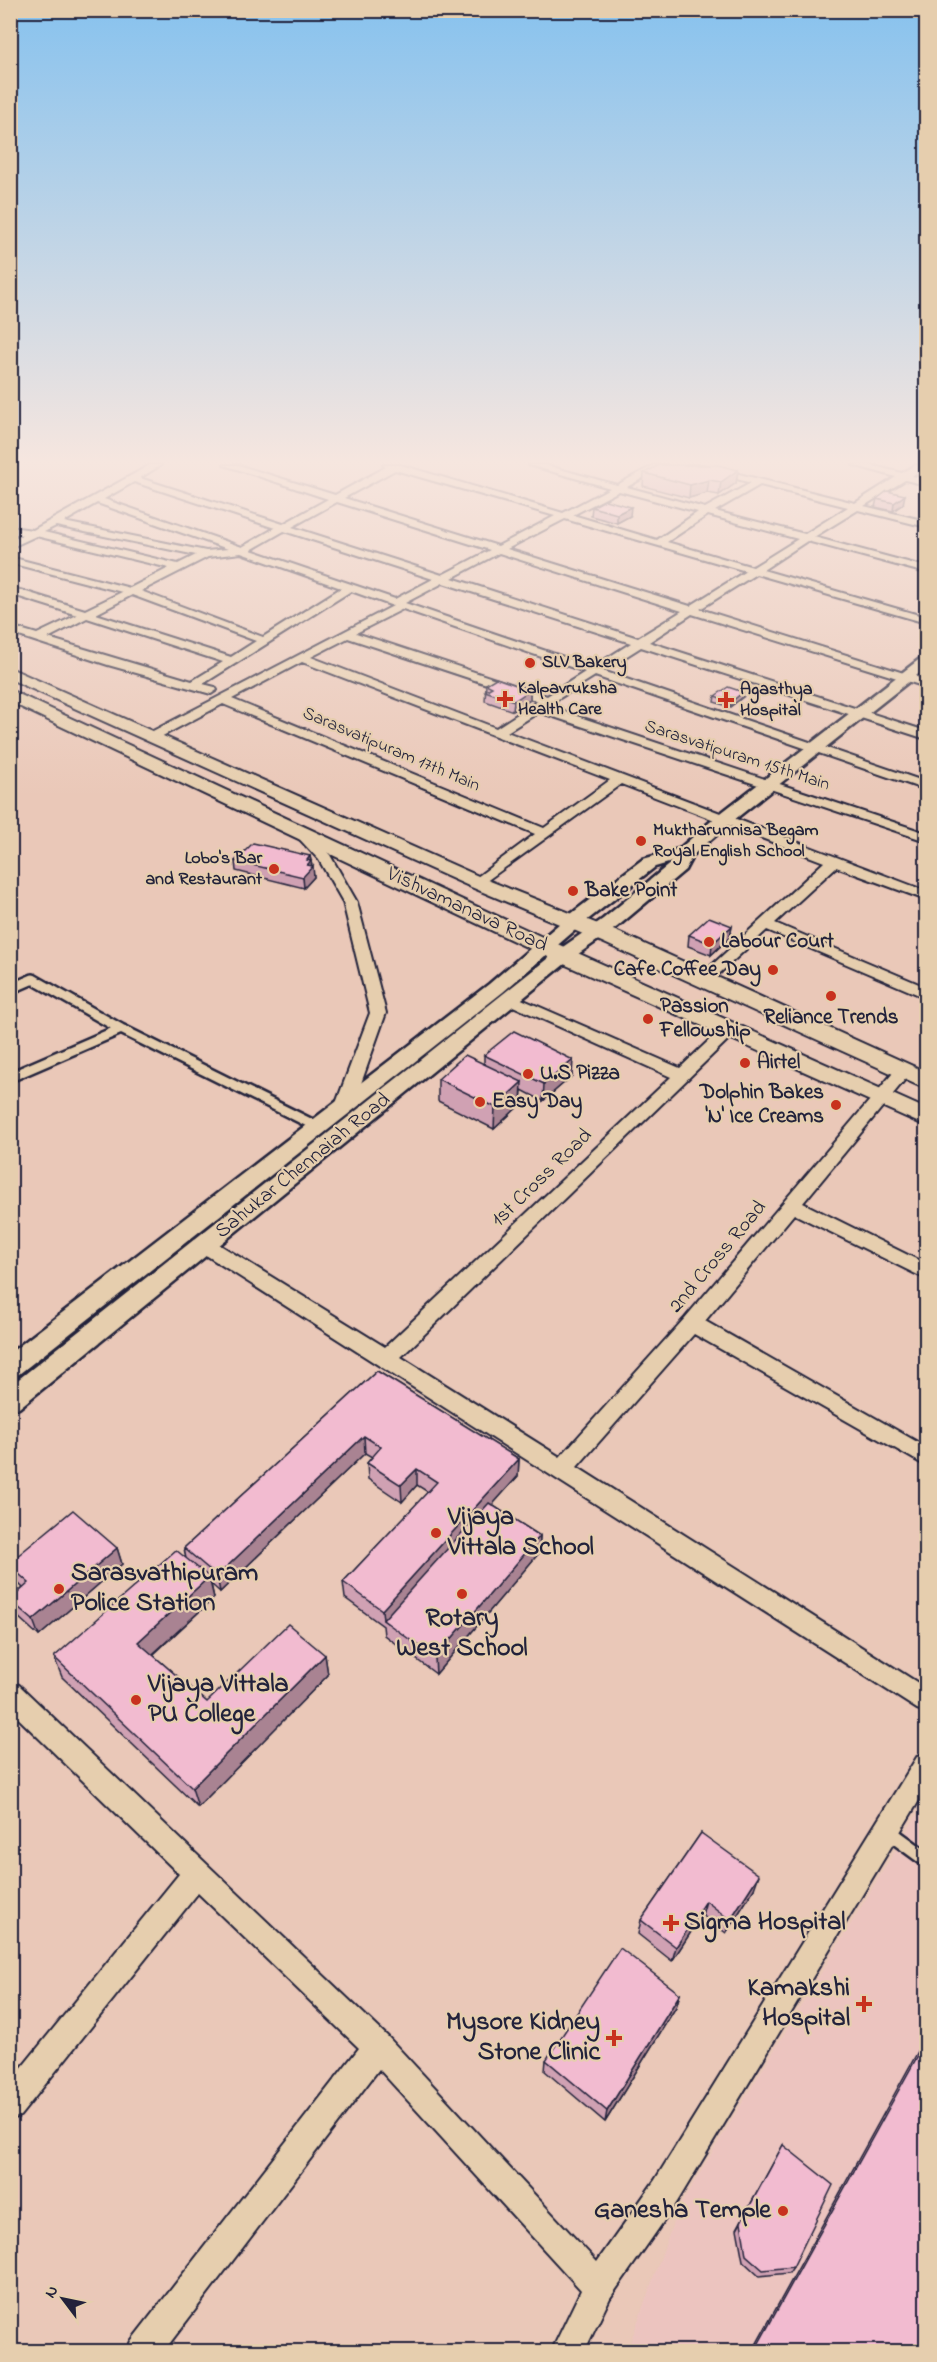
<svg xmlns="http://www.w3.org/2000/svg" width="937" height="2362" viewBox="0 0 937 2362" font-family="'Indie Flower',sans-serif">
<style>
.built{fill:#ecc4bf}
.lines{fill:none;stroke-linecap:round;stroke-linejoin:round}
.service-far1-casing{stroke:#22223b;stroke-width:14}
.service-casing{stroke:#22223b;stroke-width:19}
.minor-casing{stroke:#22223b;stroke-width:4}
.tertiary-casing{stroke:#22223b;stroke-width:5}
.secondary-casing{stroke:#22223b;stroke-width:4}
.service-far1{stroke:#e6ceae;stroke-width:9}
.service{stroke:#e6ceae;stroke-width:14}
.minor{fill:#e6ceae;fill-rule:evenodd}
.tertiary{fill:#e6ceae;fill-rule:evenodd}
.secondary{fill:#e6ceae;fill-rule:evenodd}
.wall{fill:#d0a1b3;stroke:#22223b;stroke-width:1.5}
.shaded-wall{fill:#a98392;stroke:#22223b;stroke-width:1.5}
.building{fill:#f2bbd0;stroke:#22223b;stroke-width:1.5}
.poi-dot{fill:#c8321e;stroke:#e6ceae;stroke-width:2}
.labels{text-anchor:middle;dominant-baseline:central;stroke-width:4.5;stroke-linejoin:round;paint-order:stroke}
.far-poi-label{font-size:18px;font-weight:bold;fill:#22223b;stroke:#e6ceae;text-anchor:start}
.far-street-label{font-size:18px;fill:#22223b;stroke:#e6ceae}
.poi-label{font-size:21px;font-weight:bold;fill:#22223b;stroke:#e6ceae;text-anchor:start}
.street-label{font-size:21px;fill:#22223b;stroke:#e6ceae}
.near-poi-label{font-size:26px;font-weight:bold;fill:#22223b;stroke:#e6ceae;text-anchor:start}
</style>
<rect width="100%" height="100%" fill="#eac8b8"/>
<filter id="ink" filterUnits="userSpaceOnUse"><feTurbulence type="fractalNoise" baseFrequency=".0167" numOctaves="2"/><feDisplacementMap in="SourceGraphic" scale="12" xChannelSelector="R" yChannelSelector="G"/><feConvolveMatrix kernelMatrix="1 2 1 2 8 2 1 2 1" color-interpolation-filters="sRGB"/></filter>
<g filter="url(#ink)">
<!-- built -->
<path class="built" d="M926 1800V2351L627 2352 678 2209Z"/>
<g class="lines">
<defs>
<path id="service-far1" d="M10 989 33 979 121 1029
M10 1077 121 1029 318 1127"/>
<path id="service" d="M889 1832 926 1859"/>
<path id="minor" d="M150 465H161L140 478 283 524 328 499 224 465H238L335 495 386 467 383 465H401L563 513 610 488 529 465H545L617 485 654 465H666L627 487 705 508 751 483 687 465H703L855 503 896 477 853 465H870L902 473 915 465H926L912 476 926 479V485L905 480 864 506 926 521V527L858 510 814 537 926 567V573L807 541 763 570 926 617V623L756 574 700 609 926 680V687L692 614 649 642 926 731V739L641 647 603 671 926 782V790L595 676 547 706 926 833V841L539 712 507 732 926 891V900L836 867 775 923 926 987V998L767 930 709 983H699L696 980 699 977 824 862 621 784 478 887 473 886V880L535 834 223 704 155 740H147V734L393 606 351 591 203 684 215 687 217 690 211 694 108 665 10 633V626L37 634 77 615 10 594V587L85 610 122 592 10 563V557L130 588 169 568 36 536 10 548V541L23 535 10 533V527L33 530ZM395 470 555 516 498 546 344 498ZM134 482 275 528 242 547 104 499ZM760 485 848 507 805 534 715 511ZM619 491 698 512 657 540 573 515ZM337 502 490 550 442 575 292 527ZM97 503 228 549 206 551 64 522ZM708 515 798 539 753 567 667 542ZM565 519 746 571 690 606 507 549ZM56 526 196 555 178 564 44 532ZM284 531 433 579 395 599 251 550ZM241 553 341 588 263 637 141 591 208 557ZM499 553 682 611 638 638 452 578ZM443 583 631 643 593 667 405 603ZM132 595 256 641 231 657 96 614ZM403 609 585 672 547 696 356 633ZM87 618 223 662 192 681 48 638ZM348 638 538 701 496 728 311 657ZM302 662 610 780 544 828 232 699Z
M298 826 303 827 330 855 357 902 386 1013 353 1106 344 1112 335 1106 370 1013 343 902 319 860 291 830Z
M510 994 680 1068 723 1027 729 1026 737 1031 401 1357 560 1457 685 1318 898 1067H910L912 1071 803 1203 926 1264V1279L794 1214 705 1321 926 1447V1466L694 1334 577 1467 926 1688V1712L917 1709 198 1250 196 1245 198 1240H212L385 1347 671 1077 504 1002 502 999Z
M10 1682 19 1685 388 2037 597 2262 655 2180 917 1757 926 1754V1789L677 2202 610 2298 584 2352H551L581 2290 379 2069 163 2352H126L131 2341 359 2048 198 1893 20 2116 10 2120V2082L179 1874 10 1710Z"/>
<path id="tertiary" d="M926 657V668L729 824 693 855 685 870 617 927 571 959 19 1408 10 1411V1386L557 951 603 919 672 862 655 867 581 925 503 992 19 1374 10 1377V1353L489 984 567 917 643 859 679 849 717 816 921 658Z"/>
<path id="secondary" d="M10 668 485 879 618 932 926 1072V1089L602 942 471 887 10 679Z
M10 690 553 942 926 1109V1126L537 952 10 702Z"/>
</defs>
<!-- service-far1 casing -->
<use href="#service-far1" class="service-far1-casing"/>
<!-- service casing -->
<use href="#service" class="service-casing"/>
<!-- minor casing -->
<use href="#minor" class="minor-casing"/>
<!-- tertiary casing -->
<use href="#tertiary" class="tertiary-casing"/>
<!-- secondary casing -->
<use href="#secondary" class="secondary-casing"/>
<!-- service-far1 -->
<use href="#service-far1" class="service-far1"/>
<!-- service -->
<use href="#service" class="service"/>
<!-- minor -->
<use href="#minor" class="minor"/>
<!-- tertiary -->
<use href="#tertiary" class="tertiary"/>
<!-- secondary -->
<use href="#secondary" class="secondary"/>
</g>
<!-- wall -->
<path class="wall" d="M738 470 736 483 719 495 707 493 689 498 643 486 644 473Z
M877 499 903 504 893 511 875 507Z
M592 507 630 516 617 523 591 516Z
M486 684 530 690V700L513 711 485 701Z
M715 696 743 697 730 707 714 702Z
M310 856 314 877 304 888 236 871 235 861Z
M732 926 730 937 711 955 688 946 689 935Z
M484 1055 572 1076 543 1101 522 1090 521 1104 494 1129 438 1101V1079L484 1064Z
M377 1371 519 1459 518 1476 492 1505 540 1536 539 1553 436 1674 384 1635 383 1626 345 1598 343 1582 428 1492 417 1485 402 1502 368 1479 367 1463 372 1457 365 1453 220 1592 211 1584 214 1598 153 1655 207 1702 325 1655 328 1675 198 1807 62 1677 54 1657 186 1559 184 1548Z
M117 1548 122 1564 39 1636 16 1615 10 1599 23 1588 15 1580 10 1569V1562Z
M701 1833 754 1889 726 1933 702 1915 672 1961 638 1934 641 1920Z
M680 1994 676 2007 605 2122 545 2071 546 2060Z
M927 2035V2352H752Z
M783 2145 793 2267 789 2273 759 2276 743 2261 737 2229Z"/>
<!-- shaded-wall -->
<path class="shaded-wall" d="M738 470 736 483 719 495 721 482Z
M709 480 707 493 689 498 690 485Z
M905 495 903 504 893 511 894 503Z
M631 507 630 516 617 523V514Z
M530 690V700L513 711 514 701Z
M743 692V697L730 707 731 702Z
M310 856 312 867 313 866 314 877 304 888 303 877 307 860Z
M732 926 730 937 711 955 712 944Z
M573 1060 572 1076 543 1101 544 1084Z
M522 1082 521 1104 494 1129 495 1107Z
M364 1436 365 1453 220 1592 217 1576Z
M519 1459 518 1476 387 1623 383 1620 382 1610Z
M417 1469V1485L402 1502 401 1485Z
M540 1536 539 1553 436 1674 435 1658Z
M117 1548 122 1564 39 1636 33 1620Z
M209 1577 214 1598 144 1662 138 1642Z
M325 1655 328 1675 198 1807 192 1788Z
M759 1875 754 1889 726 1933 730 1920Z
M706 1901 702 1915 672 1961 676 1947Z
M680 1994 676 2007 605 2122 607 2111Z"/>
<!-- building -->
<path class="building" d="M659 465H718L738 470 721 482 709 480 690 485 644 473Z
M887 491 905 495 894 503 877 499Z
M605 500 631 507 617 514 592 507Z
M496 678 530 690 514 701 485 691 492 687 486 684Z
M728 687 743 692 731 702 715 696Z
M253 843 310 856 307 860 311 861 307 865 313 866 303 877 235 861Z
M709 917 732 926 712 944 689 935Z
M514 1031 573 1060 544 1084 484 1055Z
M465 1055 522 1082 495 1107 438 1079Z
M377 1371 519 1459 382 1610 343 1582 437 1482 417 1469 401 1485 367 1463 381 1447 364 1436 217 1576 184 1548Z
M489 1503 540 1536 435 1658 383 1620Z
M73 1510 117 1548 33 1620 10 1600 29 1583 10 1566V1562Z
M176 1550 209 1577 138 1642 207 1702 288 1624 325 1655 192 1788 54 1657Z
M701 1833 759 1875 730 1920 706 1901 676 1947 641 1920Z
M620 1948 680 1994 607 2111 546 2060Z
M927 2039V2352H754Z
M783 2145 833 2185 793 2267 763 2270 746 2255 741 2222Z"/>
</g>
<!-- sky -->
<linearGradient id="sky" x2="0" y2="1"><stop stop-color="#87c2ee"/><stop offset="0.58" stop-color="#f6e6df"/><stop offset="1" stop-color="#f6e6df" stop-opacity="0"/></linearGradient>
<rect width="937" height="796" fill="url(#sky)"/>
<!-- markers -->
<g class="poi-dot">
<circle cx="530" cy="663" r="6"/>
<path d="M502 690h6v6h6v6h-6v6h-6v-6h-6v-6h6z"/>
<path d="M723 691h6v6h6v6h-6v6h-6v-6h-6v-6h6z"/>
<circle cx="641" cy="841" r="6"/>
<circle cx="274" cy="869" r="6"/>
<circle cx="573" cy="891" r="6"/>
<circle cx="709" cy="942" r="6"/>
<circle cx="773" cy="970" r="6"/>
<circle cx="831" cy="996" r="6"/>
<circle cx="648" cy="1019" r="6"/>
<circle cx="745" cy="1063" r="6"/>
<circle cx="528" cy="1074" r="6"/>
<circle cx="480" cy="1102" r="6"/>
<circle cx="836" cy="1105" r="6"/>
<circle cx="436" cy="1533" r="6"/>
<circle cx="59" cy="1589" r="6"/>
<circle cx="462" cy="1594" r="6"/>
<circle cx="136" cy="1700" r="6"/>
<path d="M668 1914h6v6h6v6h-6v6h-6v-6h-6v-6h6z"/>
<path d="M861 1995h6v6h6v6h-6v6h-6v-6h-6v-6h6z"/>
<path d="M611 2029h6v6h6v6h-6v6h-6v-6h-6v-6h6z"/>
<circle cx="783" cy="2211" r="6"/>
</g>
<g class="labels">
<!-- far-poi labels -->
<g class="far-poi-label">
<text x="542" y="663">SLV Bakery</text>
<text x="518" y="689">Kalpavruksha<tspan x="518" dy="21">Health Care</tspan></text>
<text x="740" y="690">Agasthya<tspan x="740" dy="21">Hospital</tspan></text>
<text x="653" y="831">Muktharunnisa Begam<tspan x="653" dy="21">Royal English School</tspan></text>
<text x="262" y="859" text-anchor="end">Lobo's Bar<tspan x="262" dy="21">and Restaurant</tspan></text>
</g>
<!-- far-street labels -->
<g class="far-street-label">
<text transform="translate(391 750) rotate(23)">Sarasvatipuram 17th Main</text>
<text transform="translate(737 756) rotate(18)">Sarasvatipuram 15th Main</text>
</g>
<!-- poi labels -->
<g class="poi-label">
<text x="585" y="891">Bake Point</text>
<text x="721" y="942">Labour Court</text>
<text x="761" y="970" text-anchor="end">Cafe Coffee Day</text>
<text x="660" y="1007">Passion<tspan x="660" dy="24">Fellowship</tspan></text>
<text x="831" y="1018" text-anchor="middle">Reliance Trends</text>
<text x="757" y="1063">Airtel</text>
<text x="540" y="1074">U.S Pizza</text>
<text x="824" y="1093" text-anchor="end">Dolphin Bakes<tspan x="824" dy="24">'N' Ice Creams</tspan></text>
<text x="492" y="1102">Easy Day</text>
</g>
<!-- street labels -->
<g class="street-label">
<text transform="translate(467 910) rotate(25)">Vishvamanava Road</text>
<text transform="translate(303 1166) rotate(-39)">Sahukar Chennaiah Road</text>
<text transform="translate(542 1178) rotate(-44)">1st Cross Road</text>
<text transform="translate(718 1257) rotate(-50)">2nd Cross Road</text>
</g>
<!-- near-poi labels -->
<g class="near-poi-label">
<text x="448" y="1518">Vijaya<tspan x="448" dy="30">Vittala School</tspan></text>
<text x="71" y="1574">Sarasvathipuram<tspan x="71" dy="30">Police Station</tspan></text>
<text x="462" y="1619" text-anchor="middle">Rotary<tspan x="462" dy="30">West School</tspan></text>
<text x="148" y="1685">Vijaya Vittala<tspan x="148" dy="30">PU College</tspan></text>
<text x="684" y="1923">Sigma Hospital</text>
<text x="850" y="1989" text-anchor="end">Kamakshi<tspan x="850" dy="30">Hospital</tspan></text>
<text x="600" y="2023" text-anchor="end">Mysore Kidney<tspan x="600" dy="30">Stone Clinic</tspan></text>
<text x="771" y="2211" text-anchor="end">Ganesha Temple</text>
</g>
</g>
<!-- margin -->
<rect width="937" height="2362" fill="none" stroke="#e6ceae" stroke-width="36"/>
<rect x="18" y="18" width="901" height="2326" fill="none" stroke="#22223b" stroke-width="2" filter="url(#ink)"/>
<!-- north arrow -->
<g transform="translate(63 2299) rotate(302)" stroke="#e6ceae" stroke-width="4.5" paint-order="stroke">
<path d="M0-4.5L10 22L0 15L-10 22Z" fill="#22223b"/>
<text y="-9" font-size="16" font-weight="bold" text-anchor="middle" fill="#22223b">N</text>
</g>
</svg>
